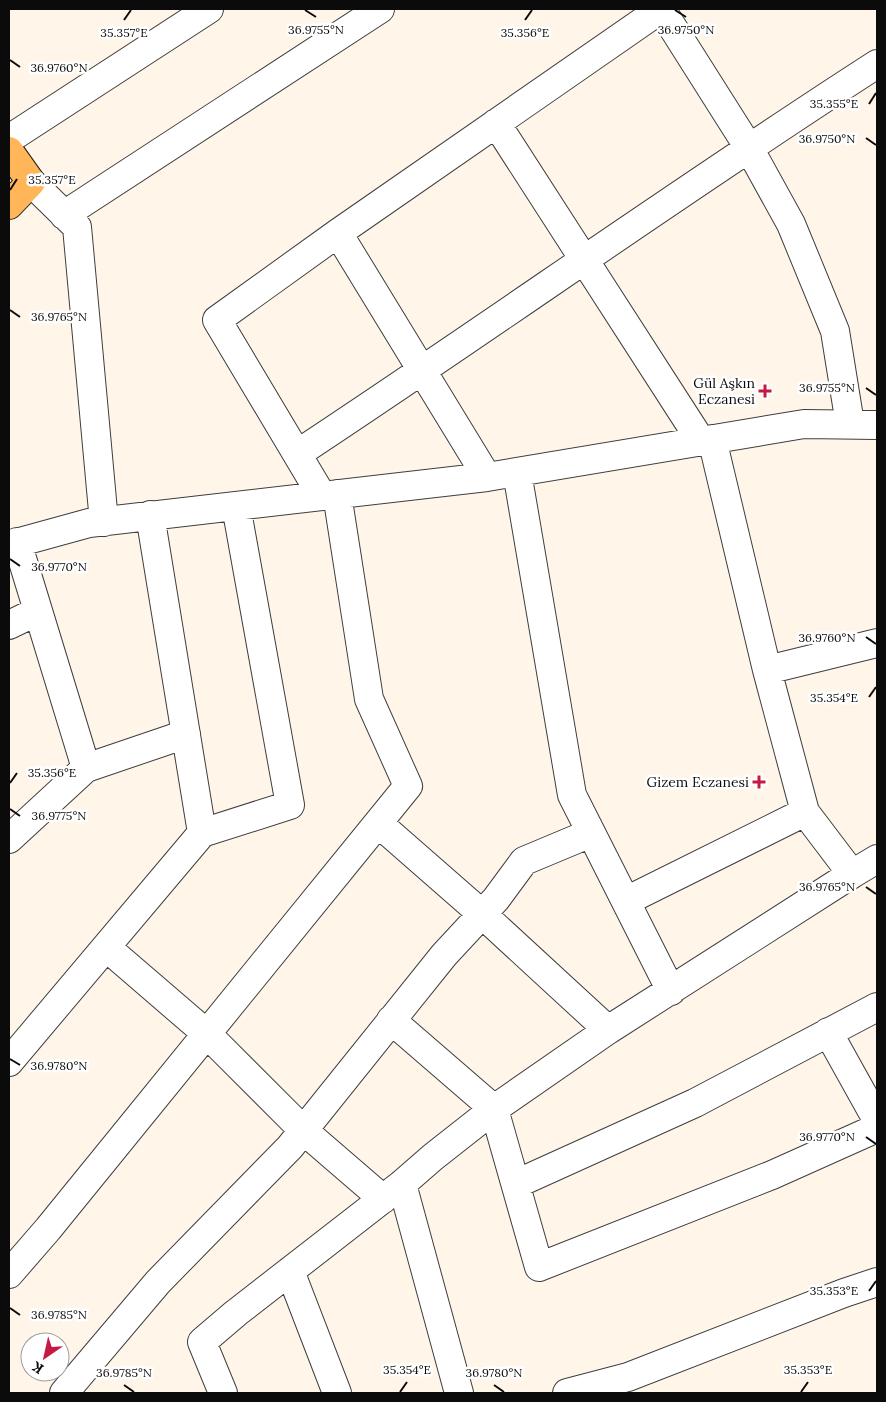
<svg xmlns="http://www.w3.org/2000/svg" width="886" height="1402" viewBox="0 0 886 1402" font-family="Lora,serif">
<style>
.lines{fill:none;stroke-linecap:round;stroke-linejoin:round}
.minor-casing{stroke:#3e3e3e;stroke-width:30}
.major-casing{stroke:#1c1c1c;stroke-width:30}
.minor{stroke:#fff;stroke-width:28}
.major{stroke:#ffb659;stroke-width:28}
.ticks{fill:none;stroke:#0b0b0b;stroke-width:2}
.poi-dot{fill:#c51943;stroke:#fff;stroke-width:2}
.labels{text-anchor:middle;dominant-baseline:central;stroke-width:5;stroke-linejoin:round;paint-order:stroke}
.poi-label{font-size:14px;fill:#0b0b0b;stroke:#fff;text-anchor:end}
.ticks-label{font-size:12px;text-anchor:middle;fill:#0b0b0b;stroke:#fff;stroke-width:5;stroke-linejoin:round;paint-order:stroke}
</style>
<rect width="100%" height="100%" fill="#fff6e9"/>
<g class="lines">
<defs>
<path id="minor" d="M661 9 749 148 791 224 835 331 850 424
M496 123 701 441
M9 139 209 9
M31 182 77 227 104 522
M64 215 380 9
M338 233 487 477
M712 439 767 670 805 812 852 874
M297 454C491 326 681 190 877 64
M517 472 572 795 671 991
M322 496 217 320 338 233 661 9
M17 542 86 768
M9 545 89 523 487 477 804 424 877 425
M9 625 38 611
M767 670 877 643
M378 823 482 914 608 1030
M202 833 290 805 236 506
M9 839 86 768 186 734
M626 901 805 812
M106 947 207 1034 303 1130 383 1199
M391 1020 494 1109 539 1267 772 1175 877 1128
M828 1032 877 1120
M9 1062 202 833 150 515
M402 1184 459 1393
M516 1184 695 1103 877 1007
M290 1271 337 1393
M9 1274 48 1229 408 786 369 699 337 494
M64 1393 158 1282 290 1147 444 955 496 899 524 861 591 833
M223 1393 202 1342 236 1313 402 1184 433 1157 494 1109 608 1030 852 874 877 859
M567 1393 628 1377 844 1293 877 1282"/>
<path id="major" d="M9 151 31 182 9 205"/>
</defs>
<!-- minor casing -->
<use href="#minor" class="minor-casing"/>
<!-- major casing -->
<use href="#major" class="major-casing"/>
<!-- minor -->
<use href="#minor" class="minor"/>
<!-- major -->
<use href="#major" class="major"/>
</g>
<!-- ticks -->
<path class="ticks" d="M305 10 316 17M675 10 686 17M124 20 131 10M525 20 532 10M10 60 20 67M869 104 876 93M866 138 876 145M10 190 17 179M10 310 20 317M866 388 876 395M10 559 20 566M866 637 876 644M869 697 876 687M10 783 17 773M10 809 20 816M866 887 876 894M10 1059 20 1065M866 1137 876 1144M869 1291 876 1281M10 1308 20 1315M124 1385 134 1392M494 1385 504 1392M400 1392 407 1382M801 1392 808 1382"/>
<!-- markers -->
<g class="poi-dot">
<path d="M762.5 383.5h5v5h5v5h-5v5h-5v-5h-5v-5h5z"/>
<path d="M756.5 774.5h5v5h5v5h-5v5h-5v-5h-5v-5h5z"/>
</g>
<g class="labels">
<!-- poi labels -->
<g class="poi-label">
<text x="755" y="383">Gül Aşkın<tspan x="755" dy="16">Eczanesi</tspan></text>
<text x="749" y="782">Gizem Eczanesi</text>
</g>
</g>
<g class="ticks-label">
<text x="316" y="34">36.9755°N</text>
<text x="686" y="34">36.9750°N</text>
<text x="124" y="37">35.357°E</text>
<text x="525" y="37">35.356°E</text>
<text x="59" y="72">36.9760°N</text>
<text x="834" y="108">35.355°E</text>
<text x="827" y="143">36.9750°N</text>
<text x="52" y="184">35.357°E</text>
<text x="59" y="321">36.9765°N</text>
<text x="827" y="392">36.9755°N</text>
<text x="59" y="571">36.9770°N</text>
<text x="827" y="642">36.9760°N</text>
<text x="834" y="702">35.354°E</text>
<text x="52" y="777">35.356°E</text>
<text x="59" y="820">36.9775°N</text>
<text x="827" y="891">36.9765°N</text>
<text x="59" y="1070">36.9780°N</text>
<text x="827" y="1141">36.9770°N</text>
<text x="834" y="1295">35.353°E</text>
<text x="59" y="1319">36.9785°N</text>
<text x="407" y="1374">35.354°E</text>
<text x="808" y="1374">35.353°E</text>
<text x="124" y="1377">36.9785°N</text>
<text x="494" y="1377">36.9780°N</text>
</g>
<!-- border -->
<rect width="886" height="1402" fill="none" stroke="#0b0b0b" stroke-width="20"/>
<!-- north arrow -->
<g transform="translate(45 1357) rotate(214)"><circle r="24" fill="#ffffff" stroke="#9d9d9d"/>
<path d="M0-4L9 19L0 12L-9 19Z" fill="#c51943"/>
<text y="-8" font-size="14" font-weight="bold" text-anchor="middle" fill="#0b0b0b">K</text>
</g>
</svg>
